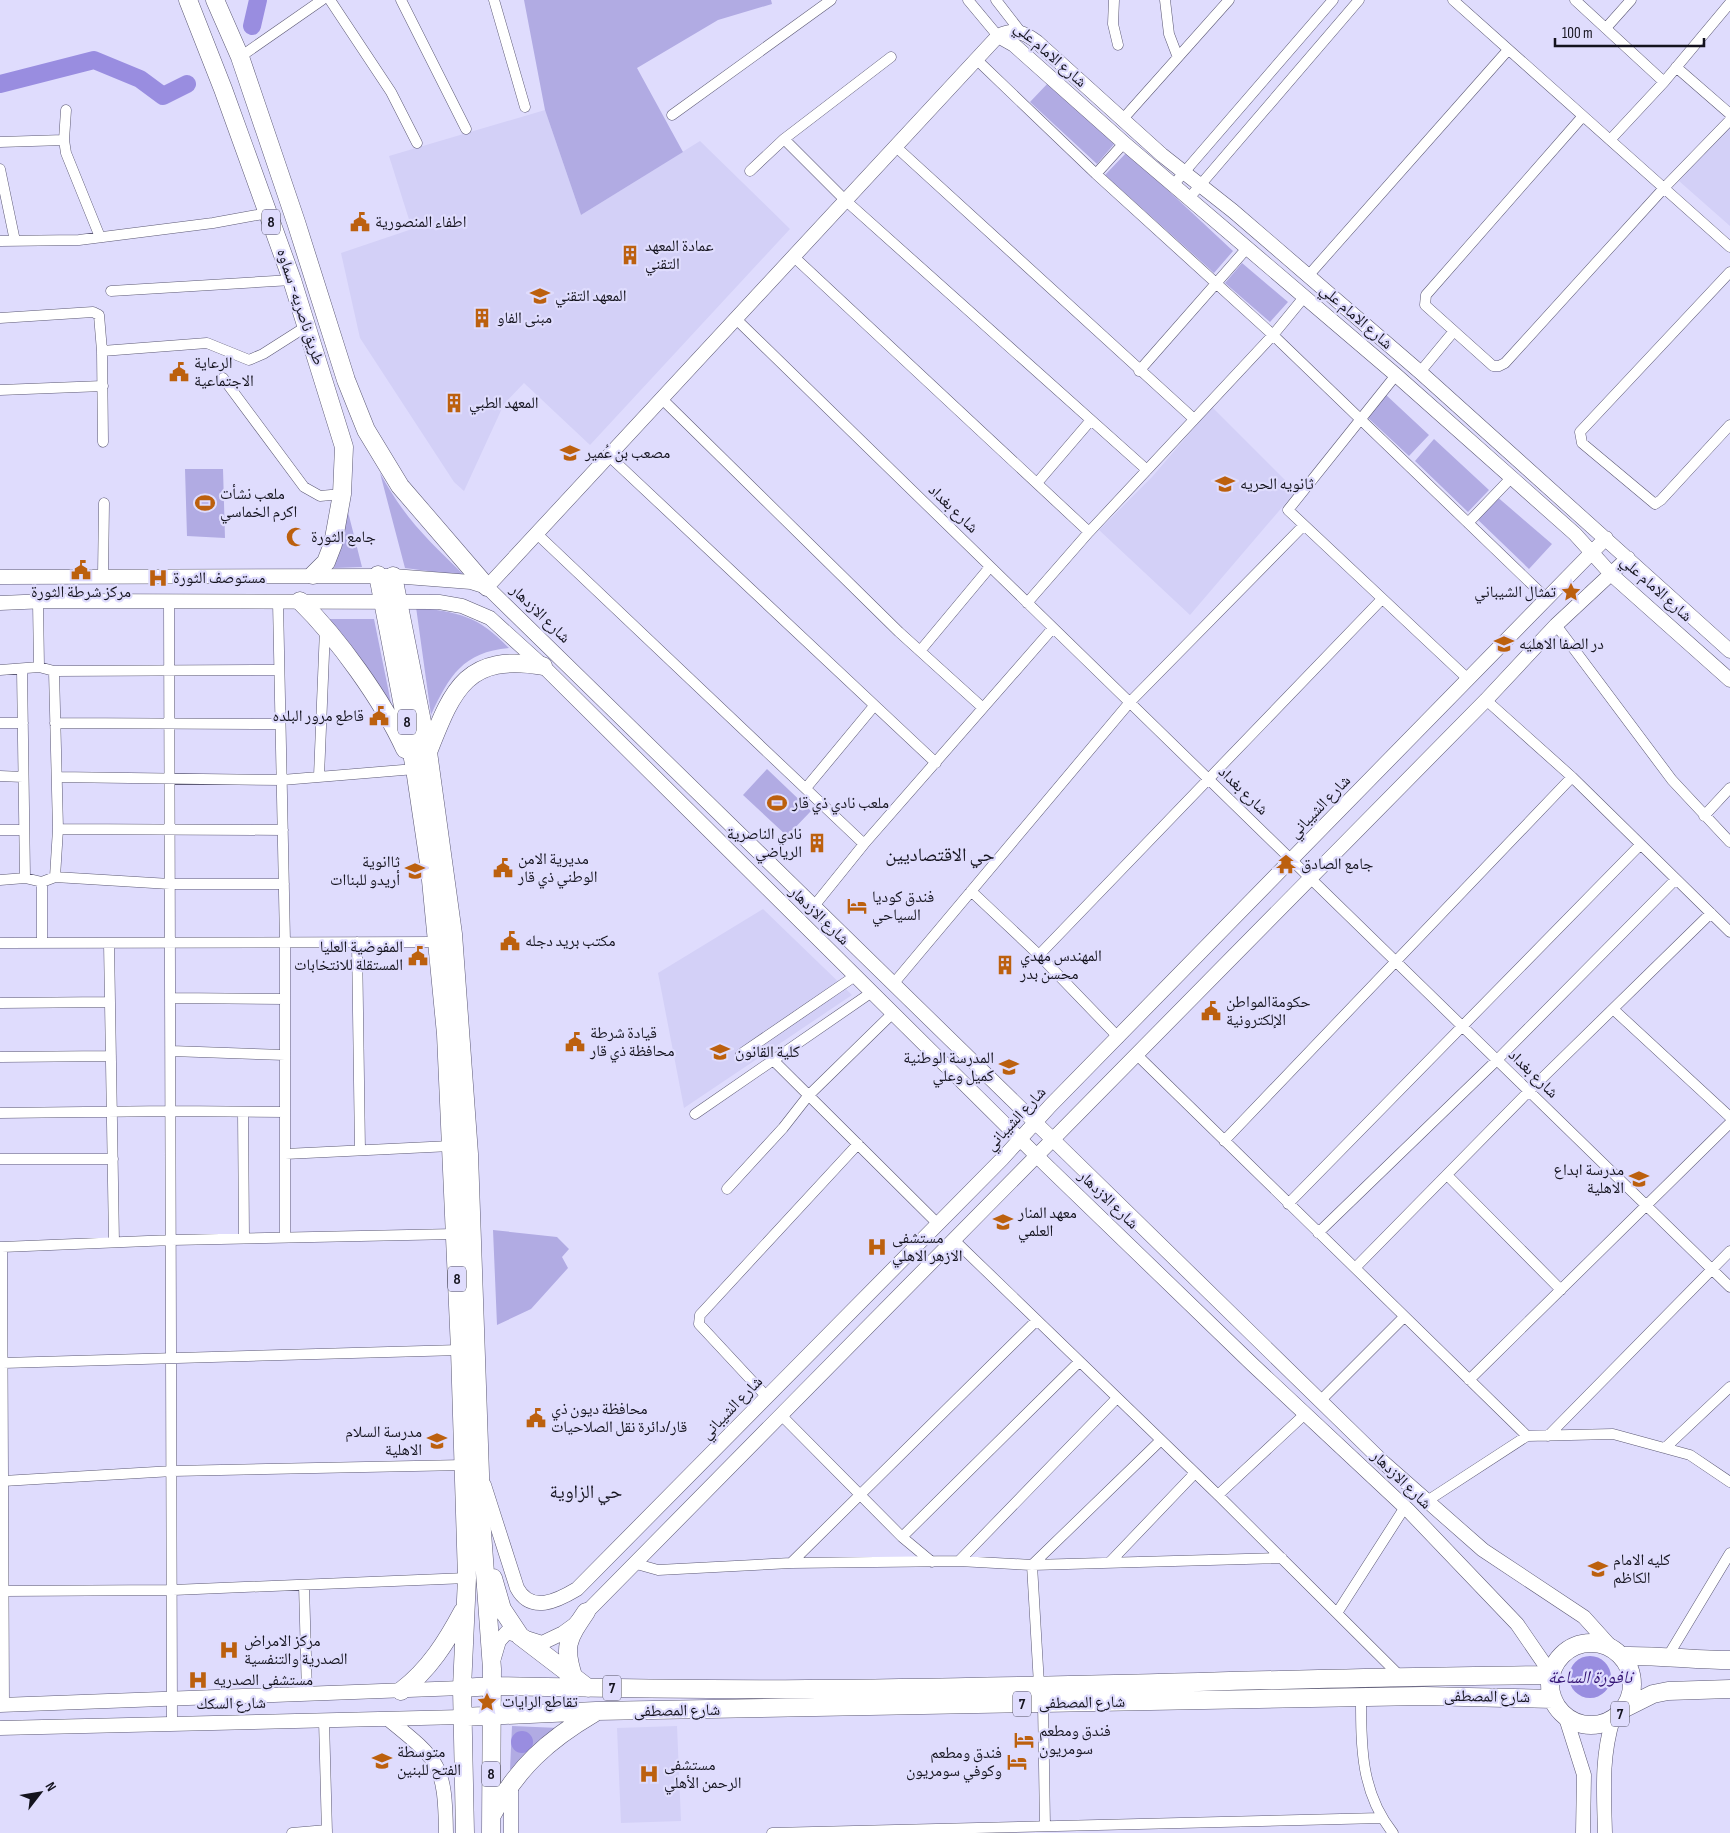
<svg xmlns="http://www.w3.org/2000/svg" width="1730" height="1833" viewBox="0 0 1730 1833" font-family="'Sofia Sans Condensed','Noto Naskh Arabic',sans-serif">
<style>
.built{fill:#d3d0f7}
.green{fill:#b1abe3}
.water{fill:#998de0}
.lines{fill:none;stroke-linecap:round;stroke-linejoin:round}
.river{stroke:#998de0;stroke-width:18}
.street-casing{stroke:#5c5974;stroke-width:11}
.secondary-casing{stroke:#5c5974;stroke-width:15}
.highway-casing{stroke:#5c5974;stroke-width:19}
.street{stroke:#fff;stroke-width:10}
.secondary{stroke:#fff;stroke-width:14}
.highway{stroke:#fff;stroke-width:18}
.labels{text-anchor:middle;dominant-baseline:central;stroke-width:4.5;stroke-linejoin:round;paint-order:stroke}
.shield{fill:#dfdcfd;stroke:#514f61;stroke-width:1}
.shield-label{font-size:15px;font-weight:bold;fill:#14131e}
.street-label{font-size:16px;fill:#14131e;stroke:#dfdcfd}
.poi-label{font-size:16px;fill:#14131e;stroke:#dfdcfd;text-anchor:start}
.water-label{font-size:18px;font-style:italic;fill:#331374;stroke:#dfdcfd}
.quarter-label{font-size:19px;fill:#14131e;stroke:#dfdcfd}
</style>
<rect width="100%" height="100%" fill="#dfdcfd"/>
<!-- built -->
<path class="built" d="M545 110 581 215 700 141 790 229 590 445 524 383 504 404 464 491 454 482 360 338 341 253 412 229 389 156Z
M1730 126V226L1679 181Z
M1212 407 1296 491 1190 615 1099 530 1152 477Z
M763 909 852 995 684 1108 658 973Z
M677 1726 681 1821 621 1823 617 1728Z"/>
<!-- green -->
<path class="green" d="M524 0H771L772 4 718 20 637 68 683 152 581 215 545 110Z
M1049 82 1115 143 1097 164 1030 102Z
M1127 152 1233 251 1214 273 1105 175Z
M1242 263 1288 302 1270 322 1225 283Z
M1385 394 1429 435 1409 456 1366 416Z
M1434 439 1489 490 1468 512 1415 461Z
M185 469H223L225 538 187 536Z
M380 473C405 519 428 540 465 576L405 568Z
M1495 495 1552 544 1529 569 1475 517Z
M347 508 362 567 334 568 342 541Z
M416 607C460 613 477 615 509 648 463 652 449 676 431 715Z
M326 619H374L393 713Z
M767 769 811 811 787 836 743 795Z
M493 1230 557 1237 569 1249 562 1257 568 1268 531 1309 497 1325Z
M512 1726 559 1728 510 1770Z"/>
<!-- water -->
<path class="water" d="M1569 1677a21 21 0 1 1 42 0a21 21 0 1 1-42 0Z
M511 1742a11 11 0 1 1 22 0a11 11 0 1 1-22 0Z"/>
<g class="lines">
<!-- river -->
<path class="river" d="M252 26 258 0
M0 84 94 60 140 79 163 96 187 84"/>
<defs>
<path id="street" d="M330 0 391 92 417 143
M401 0 466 129
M494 0 525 107
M968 0 998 36
M996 0 1020 31
M1114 0 1113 24 1118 45
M1165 0 1169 34 1177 55
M1453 0 1730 247
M1575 0 1664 82
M1606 28 1631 0
M240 57 322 0
M976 59 1096 174 1273 335 1546 598
M1676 67 1730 114
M66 110 64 140 66 153 100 237
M672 115 831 0
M1583 116 1426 295 1425 305 1493 366H1499L1505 363 1664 188 1730 120
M1122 120 1229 0
M784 139 845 200 1147 470
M1610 140 1664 82 1730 3
M0 142 64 140
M895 146 1194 419
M0 169 15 241
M750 171 784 139 891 57
M1096 174 1124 143
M1174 184 1333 0
M1190 197 1359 0
M0 241 79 240 213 223 268 213
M793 256 1089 532
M1730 272 1580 432 1582 443 1655 504 1661 500 1730 425
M1308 276 1508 50
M111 291 292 280
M0 318 93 312 99 315 102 351 103 442
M735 318 1730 1287
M102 351 207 343 249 360 263 354 307 326
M1139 371 1248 247
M1420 372 1454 331
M1396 375 1288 510 1468 679
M223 378 304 487 320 496 342 494
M0 390 103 386
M661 398 899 632 983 708
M608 455 936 763
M1037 483 1091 420
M1468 523 1511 478
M536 533 864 844
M103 576 104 503
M169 601 172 1723
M38 602 39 667
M278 602 285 942V1237
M1027 603 1089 532 1273 335 1305 296
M1556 625 1672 780 1730 842
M920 651 990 567
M0 670 39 667 54 671 279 670
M22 670 25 878
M54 671 58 829 55 877
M1486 700 1572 777 1730 932
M0 723H23
M55 723 280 724
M0 776 23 777
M319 776 325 629
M57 777 282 780 415 769
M806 788 874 706
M1704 816 1730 788
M58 829 283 830
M0 830H23
M0 880 25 878 42 882 55 877 170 884H284
M971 891 1039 955 1119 1038
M814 906 864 844 1053 628
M42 942V882
M357 942 360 1150
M0 943 438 942
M109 943 114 1242
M1039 955 1382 599
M894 983 1130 702 1304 525
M170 998 285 999
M0 1003 110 1002
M1613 1009 1730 1117
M171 1051 285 1055
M741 1054 855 976
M1137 1055 1527 1436
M0 1057 111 1056
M774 1061 938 1224
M243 1112 244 1238
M0 1113 171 1111 285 1112
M695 1114 872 992
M1224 1141 1572 777
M285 1154 451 1146
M0 1159H113
M1447 1175 1561 1290
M727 1189 783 1128 808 1096 893 1013
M1288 1204 1640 845
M1318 1233 1497 1060 1676 879
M953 1239 1218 1495 1400 1676
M0 1247H2L4 1705
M2 1247 172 1240 455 1234
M1355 1268 1529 1091 1711 913
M3 1363 460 1350
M1469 1380 1730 1123
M767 1397 699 1324 700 1315 858 1144
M1320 1401 1404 1317
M781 1415 902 1537 932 1562
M1548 1436 1730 1251
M1665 1448 1730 1387
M3 1481 173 1471 464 1465
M1218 1495 1305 1414
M1427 1501 1527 1436 1613 1434 1690 1455 1730 1482
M902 1537 1079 1362
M959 1561 1117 1398
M1110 1562 1195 1473
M633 1563 658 1570 791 1563 959 1561 1032 1565 1282 1558
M791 1563 1036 1321
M304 1585 307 1694
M4 1591 173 1590 467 1578
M1337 1613 1405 1507
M1668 1656 1730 1553
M1039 1685 1032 1565 1160 1441
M1361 1699C1361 1747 1361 1793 1393 1833
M1043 1703 1045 1826
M324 1720 327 1833
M292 1833 327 1830
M772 1833 1381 1818"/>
<path id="secondary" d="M998 36 1014 45 1124 143 1396 375 1575 534 1612 575 1730 680
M0 577 393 576 471 582 487 587 1384 1463 1483 1550 1584 1617 1611 1647
M487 587 998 36C1014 28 1024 32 1037 42L1162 155 1233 211 1420 372 1730 651
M0 603 47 601 439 602 462 606 490 618 543 666 1047 1166 1253 1365 1408 1510 1517 1624 1552 1675
M484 1485 517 1588C531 1614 557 1601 577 1589L1002 1159 1050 1106 1606 538
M494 1658 499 1641 507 1632 542 1643 563 1633 574 1625 1486 700 1556 625 1628 558
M0 1705 462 1688
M1565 1715 1584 1775 1583 1833
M388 1719C440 1761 445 1765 446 1833
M0 1728 462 1717
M511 1782V1833
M1605 1833C1604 1793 1601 1758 1613 1719"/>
<path id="highway" d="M188 0 223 89 292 280 344 447 342 494 333 544 326 562 313 575
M215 0 240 57 296 222 346 380 366 430 400 486 487 587
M378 575 415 769 430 870 446 1034 460 1350 467 1578 462 1688 465 1833
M393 576 428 752 453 934 469 1154 482 1532 492 1669 491 1833
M300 601C338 638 383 701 405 749
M428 752C453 689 466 653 543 666
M493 1578 502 1609 520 1636 588 1688
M1550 1684a41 41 0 1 1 82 0a41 41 0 1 1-82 0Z
M1622 1656C1658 1655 1694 1660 1730 1660
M574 1679C563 1646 567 1640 586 1612
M462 1688 492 1686C597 1688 702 1690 807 1689 1055 1688 1304 1677 1552 1675
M401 1691C429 1670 447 1641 463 1611
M1625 1708 1653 1694 1668 1691 1730 1689
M462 1717 596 1711 1423 1696 1553 1699
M492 1815C517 1768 548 1740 594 1713"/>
</defs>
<!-- street casing -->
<use href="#street" class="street-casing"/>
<!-- secondary casing -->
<use href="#secondary" class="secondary-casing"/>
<!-- highway casing -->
<use href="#highway" class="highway-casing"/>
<!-- street -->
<use href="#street" class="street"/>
<!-- secondary -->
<use href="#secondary" class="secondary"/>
<!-- highway -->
<use href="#highway" class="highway"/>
</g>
<!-- icons -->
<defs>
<symbol id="civic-bare" viewBox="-9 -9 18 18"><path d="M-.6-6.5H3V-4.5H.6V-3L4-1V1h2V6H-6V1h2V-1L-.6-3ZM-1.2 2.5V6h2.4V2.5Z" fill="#bc600e" stroke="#dfdcfd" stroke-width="2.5" paint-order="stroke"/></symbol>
<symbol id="building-bare" viewBox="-9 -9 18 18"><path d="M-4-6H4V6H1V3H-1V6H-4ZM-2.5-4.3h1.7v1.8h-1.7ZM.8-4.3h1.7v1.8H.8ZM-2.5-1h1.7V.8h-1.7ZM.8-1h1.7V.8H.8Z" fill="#bc600e" stroke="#dfdcfd" stroke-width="2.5" paint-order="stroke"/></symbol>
<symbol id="university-bare" viewBox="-9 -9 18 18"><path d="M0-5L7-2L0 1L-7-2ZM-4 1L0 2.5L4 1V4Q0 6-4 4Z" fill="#bc600e" stroke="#dfdcfd" stroke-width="2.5" paint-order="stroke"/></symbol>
<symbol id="school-bare" viewBox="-9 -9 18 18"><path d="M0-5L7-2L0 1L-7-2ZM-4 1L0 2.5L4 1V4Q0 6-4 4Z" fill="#bc600e" stroke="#dfdcfd" stroke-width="2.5" paint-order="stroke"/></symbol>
<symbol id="stadium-bare" viewBox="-9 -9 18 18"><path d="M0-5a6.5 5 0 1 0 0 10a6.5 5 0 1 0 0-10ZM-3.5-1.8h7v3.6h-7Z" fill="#bc600e" stroke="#dfdcfd" stroke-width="2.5" paint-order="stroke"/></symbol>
<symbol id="mosque-bare" viewBox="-9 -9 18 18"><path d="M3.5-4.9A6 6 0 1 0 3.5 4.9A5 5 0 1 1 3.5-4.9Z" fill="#bc600e" stroke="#dfdcfd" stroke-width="2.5" paint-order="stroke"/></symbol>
<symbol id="hospital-bare" viewBox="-9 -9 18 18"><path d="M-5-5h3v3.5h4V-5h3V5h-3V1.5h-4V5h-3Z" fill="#bc600e" stroke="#dfdcfd" stroke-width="2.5" paint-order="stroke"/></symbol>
<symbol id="sight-bare" viewBox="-9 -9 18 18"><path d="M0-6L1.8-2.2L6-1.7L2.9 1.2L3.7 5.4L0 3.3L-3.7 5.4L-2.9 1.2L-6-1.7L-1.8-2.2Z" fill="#bc600e" stroke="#dfdcfd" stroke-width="2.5" paint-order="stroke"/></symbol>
<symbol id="temple-bare" viewBox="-9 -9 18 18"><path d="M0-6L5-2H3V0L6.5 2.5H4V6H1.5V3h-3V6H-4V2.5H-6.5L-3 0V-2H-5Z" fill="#bc600e" stroke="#dfdcfd" stroke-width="2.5" paint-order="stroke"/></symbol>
<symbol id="hotel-bare" viewBox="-9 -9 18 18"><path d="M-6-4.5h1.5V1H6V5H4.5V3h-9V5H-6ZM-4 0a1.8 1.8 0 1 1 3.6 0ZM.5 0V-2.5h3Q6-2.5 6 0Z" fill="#bc600e" stroke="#dfdcfd" stroke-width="2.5" paint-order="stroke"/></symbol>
</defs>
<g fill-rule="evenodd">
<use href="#civic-bare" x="346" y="208" width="28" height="28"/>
<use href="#building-bare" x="616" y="241" width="28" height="28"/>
<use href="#university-bare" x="526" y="282" width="28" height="28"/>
<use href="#building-bare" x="468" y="304" width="28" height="28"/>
<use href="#civic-bare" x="165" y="358" width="28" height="28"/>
<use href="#building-bare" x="440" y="389" width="28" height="28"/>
<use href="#school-bare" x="556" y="439" width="28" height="28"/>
<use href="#school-bare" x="1211" y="470" width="28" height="28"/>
<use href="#stadium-bare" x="191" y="489" width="28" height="28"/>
<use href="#mosque-bare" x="282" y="523" width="28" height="28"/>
<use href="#civic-bare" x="67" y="556" width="28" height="28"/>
<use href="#hospital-bare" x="144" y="564" width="28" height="28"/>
<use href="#sight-bare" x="1557" y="578" width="28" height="28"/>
<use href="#school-bare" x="1490" y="630" width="28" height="28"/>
<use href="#civic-bare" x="365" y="702" width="28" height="28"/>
<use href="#stadium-bare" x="763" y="789" width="28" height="28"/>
<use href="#building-bare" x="803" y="829" width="28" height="28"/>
<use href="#temple-bare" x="1272" y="850" width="28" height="28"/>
<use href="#civic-bare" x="489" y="854" width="28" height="28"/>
<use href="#school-bare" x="401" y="857" width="28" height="28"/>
<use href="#hotel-bare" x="843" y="892" width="28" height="28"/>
<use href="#civic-bare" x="496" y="927" width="28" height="28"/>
<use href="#civic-bare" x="404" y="942" width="28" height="28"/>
<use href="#building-bare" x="991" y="951" width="28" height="28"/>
<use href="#civic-bare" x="1197" y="997" width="28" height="28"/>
<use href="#civic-bare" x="561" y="1028" width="28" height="28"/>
<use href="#university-bare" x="706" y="1038" width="28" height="28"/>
<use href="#school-bare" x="995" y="1053" width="28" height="28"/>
<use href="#school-bare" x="1625" y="1165" width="28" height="28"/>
<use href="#school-bare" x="989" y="1208" width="28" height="28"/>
<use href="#hospital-bare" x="863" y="1233" width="28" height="28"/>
<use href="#civic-bare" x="522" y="1404" width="28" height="28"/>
<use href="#school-bare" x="423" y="1427" width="28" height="28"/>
<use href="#university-bare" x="1584" y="1555" width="28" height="28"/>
<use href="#hospital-bare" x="215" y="1636" width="28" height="28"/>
<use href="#hospital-bare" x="184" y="1666" width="28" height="28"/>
<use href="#sight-bare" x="473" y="1688" width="28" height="28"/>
<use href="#hotel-bare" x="1010" y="1726" width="28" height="28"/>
<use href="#school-bare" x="368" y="1747" width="28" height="28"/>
<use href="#hotel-bare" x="1003" y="1748" width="28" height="28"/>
<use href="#hospital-bare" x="635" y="1760" width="28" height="28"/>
</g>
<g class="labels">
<!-- shield labels -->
<g class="shield">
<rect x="262" y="209.5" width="18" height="25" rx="4"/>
<rect x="398" y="709.5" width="18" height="25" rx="4"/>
<rect x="448" y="1266.5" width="18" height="25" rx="4"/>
<rect x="603" y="1675.5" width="18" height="25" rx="4"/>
<rect x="1013" y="1691.5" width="18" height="25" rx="4"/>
<rect x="1611" y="1701.5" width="18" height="25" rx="4"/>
<rect x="482" y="1761.5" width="18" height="25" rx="4"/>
</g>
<g class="shield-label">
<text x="271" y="222">8</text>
<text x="407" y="722">8</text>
<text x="457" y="1279">8</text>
<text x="612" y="1688">7</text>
<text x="1022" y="1704">7</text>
<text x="1620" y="1714">7</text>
<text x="491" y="1774">8</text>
</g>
<!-- street labels -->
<g class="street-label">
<text transform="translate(1050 55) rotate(41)">شارع الامام علي</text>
<text transform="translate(300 307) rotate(72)">طريق ناصريه~ سماوه</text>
<text transform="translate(1356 317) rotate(41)">شارع الامام علي</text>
<text transform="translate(953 509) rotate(44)">شارع بغداد</text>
<text transform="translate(1656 589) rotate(42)">شارع الامام علي</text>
<text transform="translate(540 614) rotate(44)">شارع الازدهار</text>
<text transform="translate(1243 791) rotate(44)">شارع بغداد</text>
<text transform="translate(1320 807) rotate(-46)">شارع الشيباني</text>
<text transform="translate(819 916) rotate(44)">شارع الازدهار</text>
<text transform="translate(1533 1074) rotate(44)">شارع بغداد</text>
<text transform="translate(1016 1119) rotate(-47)">شارع الشيباني</text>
<text transform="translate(1108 1200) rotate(44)">شارع الازدهار</text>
<text transform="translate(732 1408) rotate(-46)">شارع الشيباني</text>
<text transform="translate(1401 1480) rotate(44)">شارع الازدهار</text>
<text transform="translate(1487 1697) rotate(1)">شارع المصطفى</text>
<text transform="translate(1082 1703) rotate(-1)">شارع المصطفى</text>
<text transform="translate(231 1704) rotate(-1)">شارع السكك</text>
<text transform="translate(677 1711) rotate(-1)">شارع المصطفى</text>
</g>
<!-- poi labels -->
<g class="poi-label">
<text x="375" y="222">اطفاء المنصورية</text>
<text x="645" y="246">عمادة المعهد<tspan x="645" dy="18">التقني</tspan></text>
<text x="555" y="296">المعهد التقني</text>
<text x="497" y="318">مبنى الفاو</text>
<text x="194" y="363">الرعاية<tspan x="194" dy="18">الاجتماعية</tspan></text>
<text x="469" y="403">المعهد الطبي</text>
<text x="585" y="453">مصعب بن عُمير</text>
<text x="1240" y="484">ثانويه الحريه</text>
<text x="220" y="494">ملعب نشأت<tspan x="220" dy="18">اكرم الخماسي</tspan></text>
<text x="311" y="537">جامع الثورة</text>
<text x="173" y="578">مستوصف الثورة</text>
<text x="81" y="592" text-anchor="middle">مركز شرطة الثورة</text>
<text x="1556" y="592" text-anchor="end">تمثال الشيباني</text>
<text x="1519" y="644">در الصفا الاهليه</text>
<text x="364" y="716" text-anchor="end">قاطع مرور البلده</text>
<text x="792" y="803">ملعب نادي ذي قار</text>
<text x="802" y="834" text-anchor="end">نادي الناصرية<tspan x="802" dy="18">الرياضي</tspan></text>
<text x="518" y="859">مديرية الامن<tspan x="518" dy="18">الوطني ذي قار</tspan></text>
<text x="400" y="862" text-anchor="end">ثاانوية<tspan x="400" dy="18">أريدو للبناات</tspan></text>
<text x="1301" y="864">جامع الصادق</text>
<text x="872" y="897">فندق كوديا<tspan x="872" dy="18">السياحي</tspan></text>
<text x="525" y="941">مكتب بريد دجله</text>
<text x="403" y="947" text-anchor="end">المفوضية العليا<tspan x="403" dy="18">المستقلة للانتخابات</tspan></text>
<text x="1020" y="956">المهندس مهدي<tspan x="1020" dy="18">محسن بدر</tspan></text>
<text x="1226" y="1002">حكومةالمواطن<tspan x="1226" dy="18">الإلكترونية</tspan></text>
<text x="590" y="1033">قيادة شرطة<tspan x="590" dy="18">محافظة ذي قار</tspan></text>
<text x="735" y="1052">كلية القانون</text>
<text x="994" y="1058" text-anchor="end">المدرسة الوطنية<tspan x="994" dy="18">كميل وعلي</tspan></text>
<text x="1624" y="1170" text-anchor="end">مدرسة ابداع<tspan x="1624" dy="18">الاهلية</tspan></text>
<text x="1018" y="1213">معهد المنار<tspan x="1018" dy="18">العلمي</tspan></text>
<text x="892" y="1238">مستشفى<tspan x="892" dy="18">الازهر الاهلي</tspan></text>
<text x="551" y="1409">محافظة ديون ذي<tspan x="551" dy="18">قار/دائرة نقل الصلاحيات</tspan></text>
<text x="422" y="1432" text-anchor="end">مدرسة السلام<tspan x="422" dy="18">الاهلية</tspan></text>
<text x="1613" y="1560">كليه الامام<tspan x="1613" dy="18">الكاظم</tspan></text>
<text x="244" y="1641">مركز الامراض<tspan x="244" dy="18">الصدرية والتنفسية</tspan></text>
<text x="213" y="1680">مستشفى الصدريه</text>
<text x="502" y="1702">تقاطع الرايات</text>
<text x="1039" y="1731">فندق ومطعم<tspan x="1039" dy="18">سومريون</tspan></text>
<text x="397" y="1752">متوسطة<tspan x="397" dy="18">الفتح للبنين</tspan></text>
<text x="1002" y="1753" text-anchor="end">فندق ومطعم<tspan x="1002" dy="18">وكوفي سومريون</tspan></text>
<text x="664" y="1765">مستشفى<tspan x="664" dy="18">الرحمن الأهلي</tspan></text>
</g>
<!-- water labels -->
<g class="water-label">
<text x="1590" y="1677">نافورة الساعة</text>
</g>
<!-- quarter labels -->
<g class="quarter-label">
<text x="940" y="855">حي الاقتصاديين</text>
<text x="586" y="1492">حي الزاوية</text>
</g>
</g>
<!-- north arrow -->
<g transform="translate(40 1793) rotate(59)" stroke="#dfdcfd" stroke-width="4" paint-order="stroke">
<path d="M0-4L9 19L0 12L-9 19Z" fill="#14131e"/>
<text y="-8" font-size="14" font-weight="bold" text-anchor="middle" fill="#14131e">N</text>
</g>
<!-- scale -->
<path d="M1555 38v8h149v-8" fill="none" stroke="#14131e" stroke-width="2.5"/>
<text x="1562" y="38" font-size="15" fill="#14131e" stroke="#dfdcfd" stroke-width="4" paint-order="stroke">100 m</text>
</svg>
